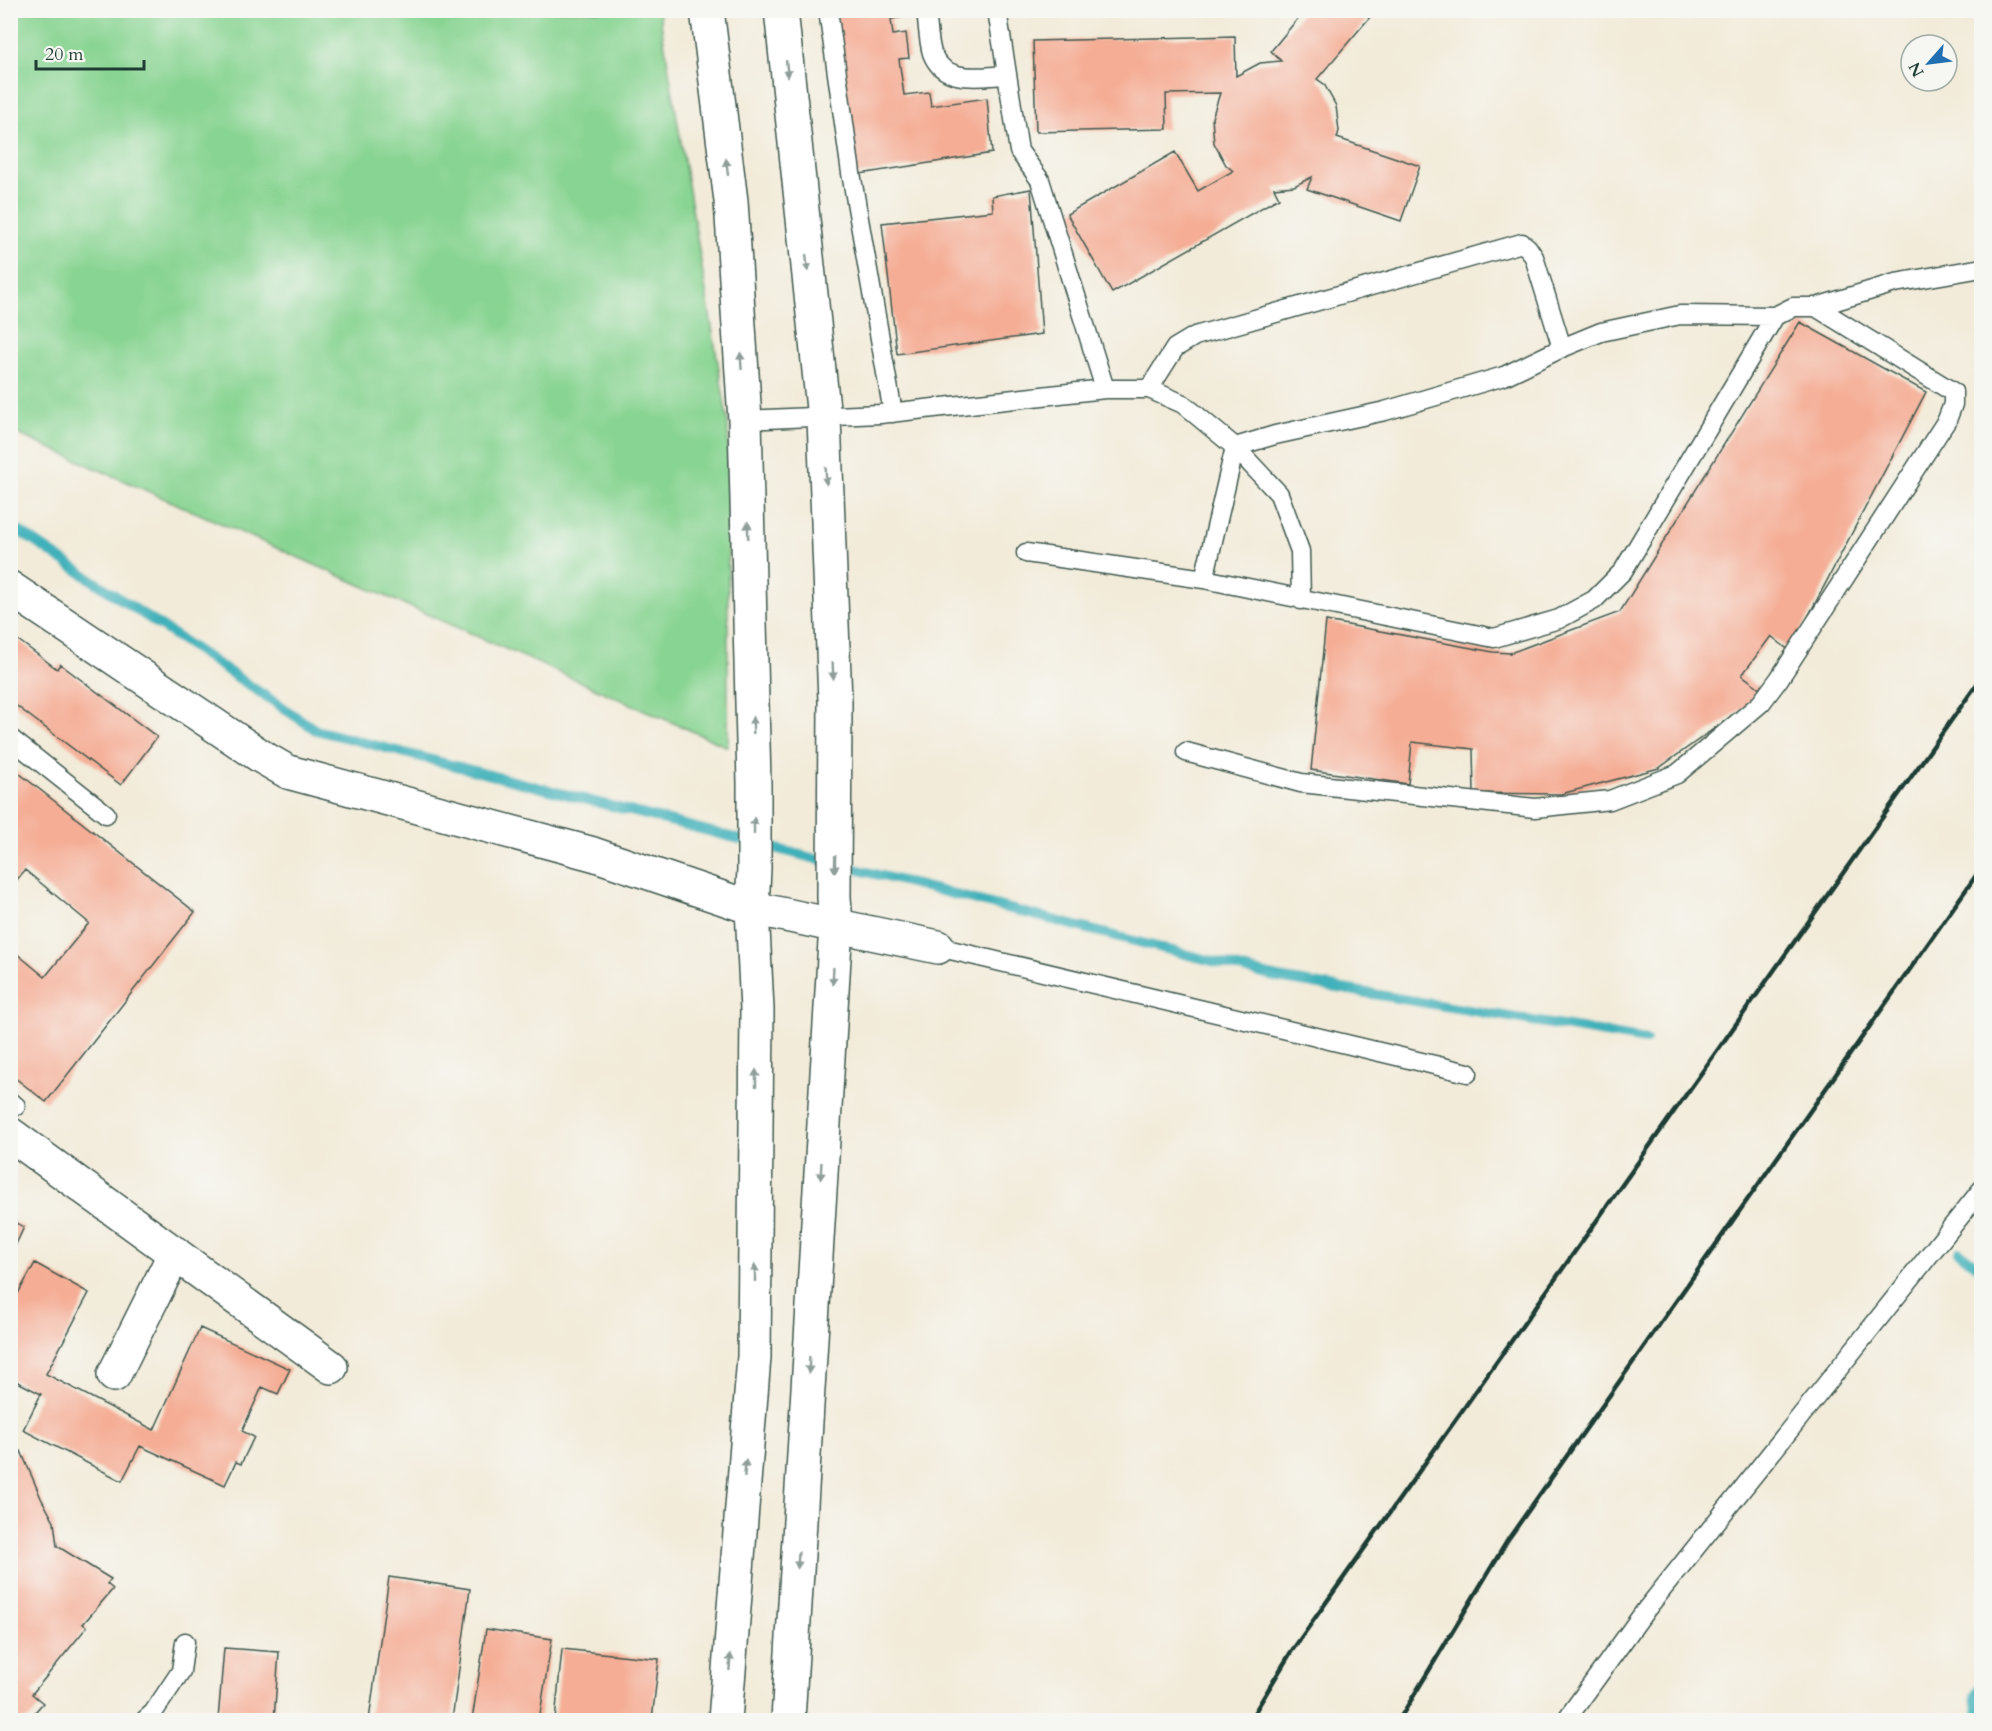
<svg xmlns="http://www.w3.org/2000/svg" width="1992" height="1731" viewBox="0 0 1992 1731" font-family="Cardo,serif">
<style>
.green{fill:#88d492;stroke:#548863;stroke-width:1.5}
.lines{fill:none;stroke-linecap:round;stroke-linejoin:round}
.stream{stroke:#41b1ba;stroke-width:10}
.building{fill:#f5ad95}
.lane-casing{stroke:#3f574d;stroke-width:21}
.street-casing{stroke:#3f574d;stroke-width:36}
.lane{stroke:#fff;stroke-width:18}
.street{stroke:#fff;stroke-width:33}
.rail{stroke:#1f3d34;stroke-width:4.5}
.oneway{fill:#8f9e9a}
</style>
<rect width="100%" height="100%" fill="#f6f6f2"/>
<filter id="ink" filterUnits="userSpaceOnUse"><feTurbulence type="fractalNoise" baseFrequency=".0167" numOctaves="2"/><feDisplacementMap in="SourceGraphic" scale="12" xChannelSelector="R" yChannelSelector="G"/><feConvolveMatrix kernelMatrix="1 2 1 2 8 2 1 2 1" color-interpolation-filters="sRGB"/></filter>
<filter id="wash" filterUnits="userSpaceOnUse"><feTurbulence type="fractalNoise" baseFrequency=".008" numOctaves="4" result="noise"/><feDisplacementMap in="SourceGraphic" scale="24" xChannelSelector="R" yChannelSelector="G"/><feGaussianBlur stdDeviation="1.35" result="paint"/><feColorMatrix in="noise" values="0 0 0 0 0 0 0 0 0 0 0 0 0 0 0 0 0 1.4 0 .05"/><feComposite in="paint" operator="in"/></filter>
<g filter="url(#wash)">
<rect width="100%" height="100%" fill="#f2ebd9"/>
<!-- green -->
<path class="green" d="M11 10 659 11 728 423V747L11 431Z"/>
<g class="lines">
<!-- stream -->
<path class="stream" d="M10 525 316 730 1278 978 1646 1040
M1959 1252 1982 1270
M1979 1720 1975 1695 1982 1684"/>
</g>
<g id="blocks">
<!-- building -->
<path class="building" d="M835 10H904V17L891 19 893 35 906 33 909 58 899 59 904 95 929 92 931 106 987 98 992 153 854 175Z
M1305 10H1376L1317 79 1324 84 1336 106 1339 131 1337 138 1420 166 1401 221 1307 189 1312 177 1294 186 1274 188 1279 198 1112 293 1067 214 1175 152 1198 191 1233 171 1226 165 1214 143 1212 118 1220 93 1166 94 1167 129 1036 132 1033 41 1235 36 1236 76 1260 63 1281 61 1271 51Z
M1031 189 1042 334 897 354 882 223 993 211 992 196Z
M1800 322 1926 392 1790 651 1771 636 1742 675 1765 692 1659 768 1561 794 1474 793 1473 749 1412 742 1408 784 1311 770 1326 621 1493 652 1510 653 1620 612Z
M10 634 57 669 60 664 157 737 121 785 10 701Z
M10 766 195 912 46 1102 10 1074V948L45 977 89 923 25 870 10 888Z
M10 1220 24 1227 10 1257Z
M35 1263 89 1293 46 1374 154 1430 200 1328 290 1369 278 1394 262 1387 242 1431 254 1437 241 1464 236 1462 225 1485 140 1446 122 1481 23 1430 41 1394 10 1378V1308Z
M21 1451 41 1498 54 1522 57 1546 111 1579 107 1584 113 1589 83 1624 87 1627 32 1694 43 1703 28 1720H10V1569L16 1562 10 1554V1459Z
M389 1577 470 1589 452 1720H369Z
M486 1629 552 1639 539 1720H472Z
M224 1648 279 1652 274 1720H218Z
M562 1649 659 1659 652 1720H555Z"/>
</g>
</g>
<g filter="url(#ink)">
<use href="#blocks" fill-opacity="0" stroke="#3f574d" stroke-width="1.5"/>
<g class="lines">
<defs>
<path id="lane" d="M828 10 851 173 893 413
M926 10C928 24 928 40 932 53 944 85 981 76 1007 75
M997 10 1019 151 1040 180 1105 389
M1816 307 1895 283 1982 268
M1149 389 1175 348 1195 336 1522 243 1528 248 1534 257 1562 348
M745 420 880 414 1105 389H1149L1183 404 1235 447 1279 494 1300 551 1301 600
M1026 553 1204 579
M10 738 106 814
M1186 752 1301 783 1535 808 1610 800 1677 774 1761 703 1779 679 1947 420 1953 404V392L1816 307H1793L1775 316 1623 571 1594 600 1559 619 1494 638 1204 579 1235 447 1275 435 1385 411 1504 376 1562 348 1601 332 1680 315 1775 316
M938 947 1468 1073
M10 1102 16 1106
M145 1720 153 1713 181 1671 185 1642
M1566 1720 1645 1611 1982 1189"/>
<path id="street" d="M707 10 731 201 745 420 754 783V869L752 908 757 1010 754 1357 725 1720
M781 10 824 418 835 701 834 897 836 925 788 1720
M10 588 262 757 288 772 593 854 752 908 938 947
M10 1134 331 1367
M114 1375 175 1253"/>
</defs>
<!-- lane casing -->
<use href="#lane" class="lane-casing"/>
<!-- street casing -->
<use href="#street" class="street-casing"/>
<!-- lane -->
<use href="#lane" class="lane"/>
<!-- street -->
<use href="#street" class="street"/>
<!-- rail -->
<path class="rail" d="M1250 1720 1291 1652 1982 677
M1399 1720 1509 1538 1982 867"/>
</g>
<!-- one-way arrows -->
<defs><path id="oneway-solid" d="M-6-.8H1V-3.2L6.5 0L1 3.2V.8H-6Z" transform="scale(1.5)"/></defs>
<g class="oneway">
<use href="#oneway-solid" transform="translate(787 69) rotate(84)"/>
<use href="#oneway-solid" transform="translate(727 167) rotate(-97)"/>
<use href="#oneway-solid" transform="translate(807 263) rotate(84)"/>
<use href="#oneway-solid" transform="translate(741 361) rotate(-94)"/>
<use href="#oneway-solid" transform="translate(826 476) rotate(88)"/>
<use href="#oneway-solid" transform="translate(748 530) rotate(-92)"/>
<use href="#oneway-solid" transform="translate(833 671) rotate(88)"/>
<use href="#oneway-solid" transform="translate(753 725) rotate(-92)"/>
<use href="#oneway-solid" transform="translate(754 826) rotate(-90)"/>
<use href="#oneway-solid" transform="translate(835 864) rotate(91)"/>
<use href="#oneway-solid" transform="translate(833 976) rotate(93)"/>
<use href="#oneway-solid" transform="translate(756 1078) rotate(-90)"/>
<use href="#oneway-solid" transform="translate(821 1171) rotate(93)"/>
<use href="#oneway-solid" transform="translate(755 1273) rotate(-90)"/>
<use href="#oneway-solid" transform="translate(809 1365) rotate(93)"/>
<use href="#oneway-solid" transform="translate(745 1468) rotate(-86)"/>
<use href="#oneway-solid" transform="translate(798 1560) rotate(93)"/>
<use href="#oneway-solid" transform="translate(730 1662) rotate(-86)"/>
</g>
</g>
<!-- margin -->
<rect width="1992" height="1731" fill="none" stroke="#f6f6f2" stroke-width="36"/>
<!-- north arrow -->
<g transform="translate(1929 63) rotate(242)"><circle r="28" fill="#f6f6f2" stroke="#a0aca6" stroke-width="1.5"/>
<path d="M0-4.5L10 22L0 15L-10 22Z" fill="#1f6fb2"/>
<text y="-9" font-size="16" font-weight="bold" text-anchor="middle" fill="#1f3d34">N</text>
</g>
<!-- scale -->
<path d="M36 60v9h108v-9" fill="none" stroke="#1f3d34" stroke-width="3"/>
<text x="45" y="60" font-size="18" fill="#1f3d34" stroke="#f6f6f2" stroke-width="4.5" paint-order="stroke">20 m</text>
</svg>
